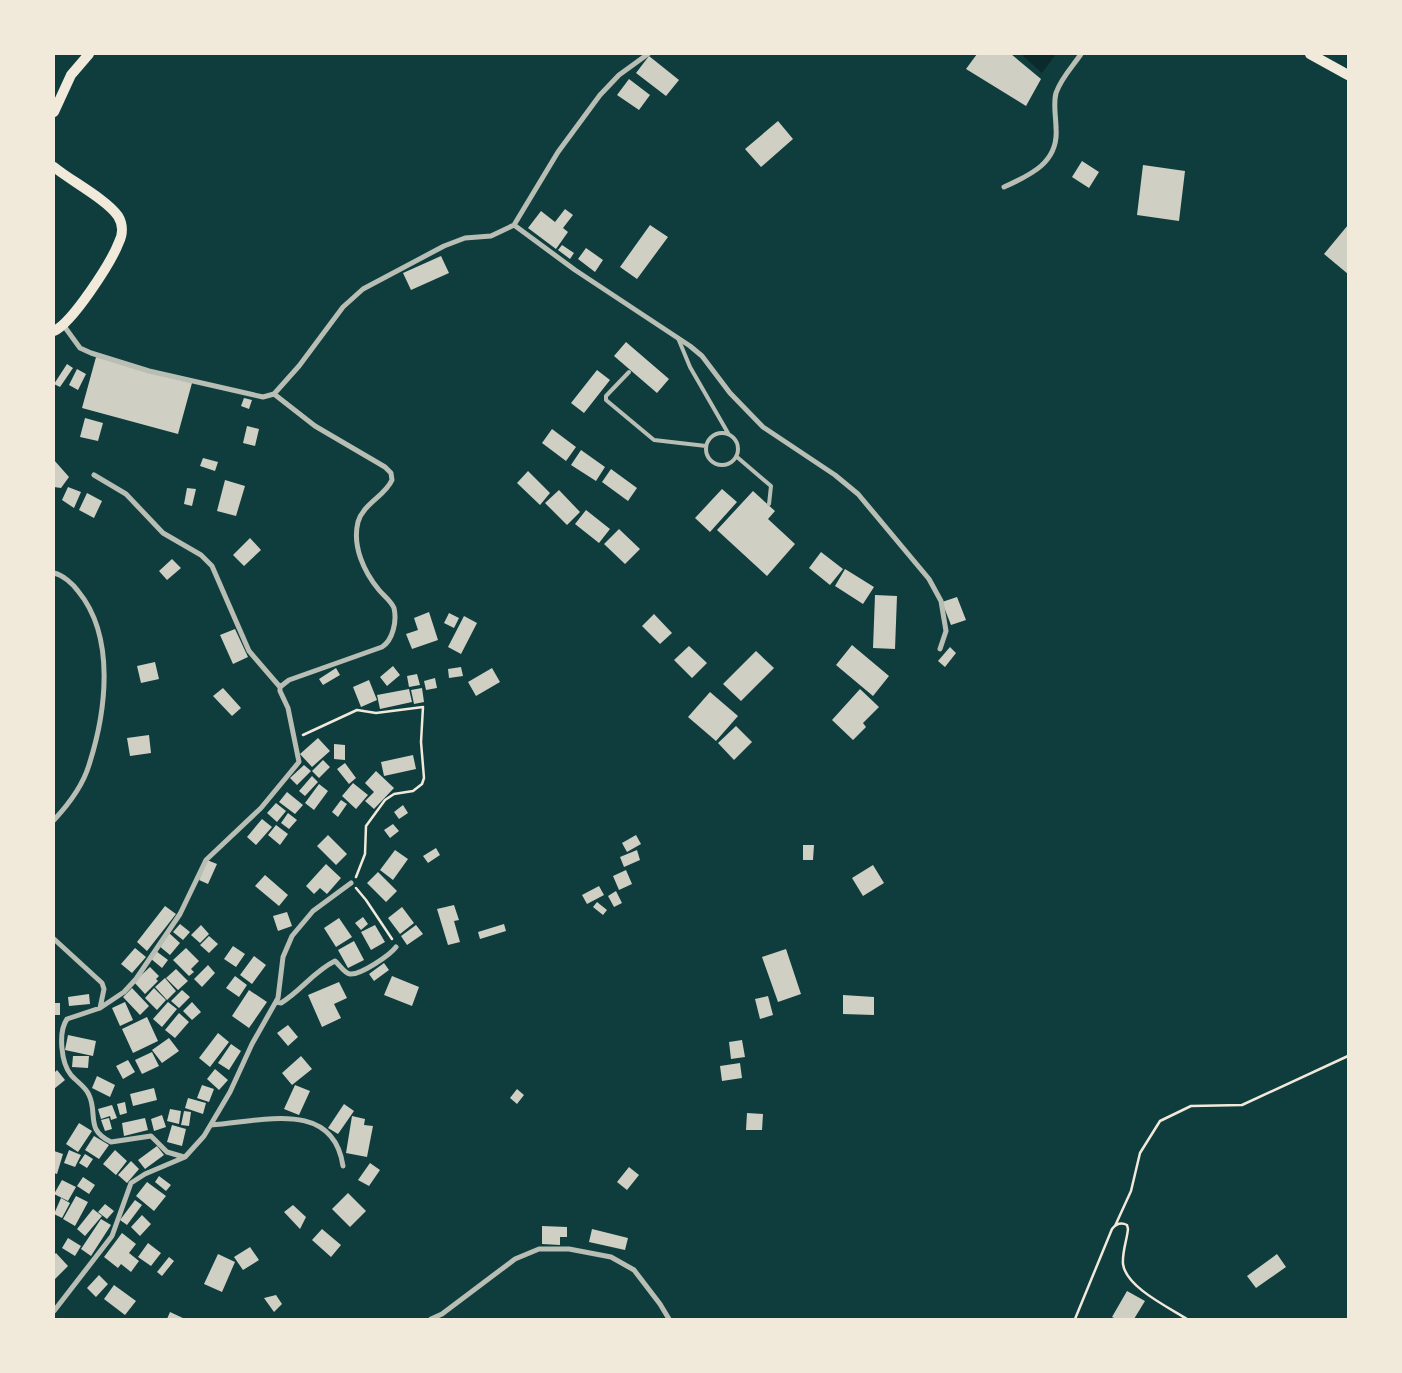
<svg xmlns="http://www.w3.org/2000/svg" width="1402" height="1373" viewBox="0 0 1402 1373" font-family="'Public Sans',sans-serif">
<style>
.water{fill:#0a2a2b}
.building{fill:#cfcfc3}
.lines{fill:none;stroke-linecap:round;stroke-linejoin:round}
.path{stroke:#f1e9da;stroke-width:2.5}
.service{stroke:#b8beb3;stroke-width:4}
.minor{stroke:#b8beb3;stroke-width:5}
.secondary{stroke:#f1e9da;stroke-width:10}
</style>
<rect width="100%" height="100%" fill="#0f3d3e"/>
<!-- water -->
<path class="water" d="M1024 54H1056L1042 73 1023 56Z"/>
<!-- building -->
<path class="building" d="M977 54H1011L1041 79 1026 106 966 69Z
M649 56 679 80 666 96 636 73Z
M629 79 650 95 639 110 617 95Z
M778 121 793 139 761 167 745 149Z
M1082 161 1099 172 1089 188 1072 177Z
M1143 165 1185 171 1179 221 1137 215Z
M565 209 573 215 563 228 568 232 556 249 528 228 541 211 555 222Z
M650 225 668 237 637 279 620 267Z
M1348 225V274L1324 254Z
M562 245 574 253 570 259 558 250Z
M586 248 603 260 595 272 578 259Z
M441 256 449 273 411 290 403 273Z
M626 342 669 379 657 393 614 356Z
M96 357 192 383 178 434 82 408Z
M67 364 73 368 60 387 54 384Z
M77 369 86 374 78 390 69 385Z
M597 370 610 380 584 413 571 403Z
M244 398 252 400 249 409 241 406Z
M85 418 103 423 98 441 80 437Z
M247 426 259 429 255 446 243 443Z
M552 429 576 447 566 461 542 443Z
M581 450 605 467 596 481 571 465Z
M203 458 218 462 215 471 200 466Z
M54 460 69 477 61 488 54 487Z
M611 469 637 488 628 501 602 482Z
M528 471 550 493 540 505 517 483Z
M225 480 245 486 236 516 217 511Z
M68 487 81 492 74 508 62 500Z
M187 488 196 489 192 506 184 504Z
M722 489 737 502 710 532 695 518Z
M559 490 580 512 567 525 545 503Z
M753 491 775 511 768 519 795 544 767 576 717 530Z
M87 493 102 501 94 518 79 510Z
M586 510 610 529 599 543 575 524Z
M619 529 640 549 625 564 604 544Z
M250 538 261 550 244 566 233 555Z
M821 552 843 569 830 585 809 568Z
M172 559 181 568 167 580 159 571Z
M845 569 874 587 863 604 835 586Z
M875 595 897 596 895 649 873 648Z
M957 597 966 620 951 625 942 602Z
M429 612 438 640 412 649 406 634 418 630 414 618Z
M449 613 459 618 454 628 444 623Z
M654 614 672 633 660 644 642 626Z
M464 616 477 623 461 654 448 647Z
M235 629 248 657 233 664 220 635Z
M852 645 889 676 873 696 836 665Z
M689 646 707 663 692 678 674 660Z
M950 647 956 653 945 667 938 661Z
M756 651 774 668 741 701 723 684Z
M155 662 159 679 141 683 137 666Z
M393 666 400 675 387 686 380 677Z
M461 667 463 676 449 678 448 669Z
M336 668 340 675 323 685 319 679Z
M492 668 500 682 476 696 468 682Z
M417 674 420 685 409 687 407 676Z
M435 678 437 688 426 690 424 681Z
M369 680 377 700 361 707 353 687Z
M223 688 241 708 232 716 213 696Z
M422 688 424 702 414 704 411 690Z
M409 689 412 702 380 709 377 695Z
M860 689 879 707 863 723 866 727 853 740 832 720Z
M710 692 738 716 716 741 688 717Z
M736 726 752 742 734 760 718 743Z
M149 735 151 753 130 756 127 738Z
M318 738 330 751 312 767 300 754Z
M334 744 345 745V760L334 759Z
M413 755 416 769 384 776 381 762Z
M323 760 330 767 319 778 312 771Z
M345 763 356 778 349 784 337 769Z
M304 765 311 771 297 785 290 778Z
M376 771 394 788 374 809 365 801 374 792 365 783Z
M312 776 318 782 305 796 299 791Z
M353 783 368 795 356 809 342 796Z
M319 784 328 791 314 810 305 803Z
M287 792 303 805 295 814 279 802Z
M341 800 347 804 338 817 332 812Z
M276 803 286 811 277 822 267 813Z
M403 805 408 813 399 819 394 812Z
M288 813 297 820 289 829 281 823Z
M262 819 272 827 256 845 247 837Z
M393 824 399 831 390 838 384 830Z
M276 825 288 834 280 845 268 835Z
M328 835 347 854 336 865 317 846Z
M636 835 641 844 627 852 622 843Z
M803 845H814L813 860H803Z
M436 848 440 855 428 863 423 856Z
M395 850 408 859 393 880 380 870Z
M637 850 640 860 624 867 620 857Z
M207 860 217 864 208 884 199 880Z
M326 864 341 878 327 894 320 888 314 894 306 886Z
M873 865 884 883 863 896 852 878Z
M626 870 632 884 619 890 613 876Z
M378 872 397 891 386 902 367 883Z
M265 875 288 895 279 906 255 886Z
M599 886 604 895 587 904 582 895Z
M616 891 622 903 614 907 608 896Z
M597 902 607 910 603 915 593 907Z
M454 905 459 920 454 921 460 942 448 945 437 909Z
M165 906 176 914 147 951 137 942Z
M402 907 414 923 400 934 388 918Z
M287 912 292 926 278 931 273 916Z
M363 917 368 924 361 930 355 923Z
M339 918 352 937 336 947 324 928Z
M180 924 190 932 183 940 173 932Z
M504 924 506 931 480 939 478 932Z
M201 925 209 934 200 943 191 935Z
M375 925 385 942 371 950 361 932Z
M416 925 423 934 407 945 401 936Z
M169 933 180 943 170 955 158 945Z
M209 936 218 944 209 953 200 945Z
M354 941 364 960 348 968 338 950Z
M233 946 245 954 236 967 224 959Z
M135 948 146 957 132 973 121 964Z
M186 948 199 961 191 969 194 972 189 976 173 960Z
M786 949 801 994 778 1002 762 957Z
M156 951 168 960 162 968 150 958Z
M254 956 266 965 252 984 240 975Z
M384 963 389 970 374 981 369 974Z
M208 965 215 973 202 987 194 979Z
M150 967 159 976 156 979 158 981 145 994 134 982Z
M176 969 188 981 178 990 166 978Z
M235 976 247 985 239 997 226 988Z
M392 976 419 987 412 1006 384 995Z
M165 978 176 991 167 1000 155 987Z
M339 982 347 998 334 1004 341 1018 322 1027 308 995Z
M132 988 149 1006 140 1015 123 997Z
M154 988 166 1000 157 1010 145 998Z
M182 990 190 997 179 1008 171 1001Z
M249 990 267 1002 249 1028 232 1016Z
M89 994 90 1004 69 1006 68 997Z
M843 995 874 997V1015L843 1014Z
M768 996 773 1015 760 1019 755 999Z
M125 1002 133 1020 120 1026 112 1008Z
M168 1002 177 1009 162 1027 153 1019Z
M192 1002 201 1012 192 1020 183 1011Z
M54 1003H60V1015H54Z
M179 1013 189 1022 175 1038 165 1030Z
M147 1017 158 1041 133 1053 122 1029Z
M288 1025 298 1037 288 1046 277 1033Z
M218 1033 229 1042 210 1067 199 1058Z
M68 1035 96 1041 93 1056 65 1050Z
M169 1038 179 1051 162 1063 152 1050Z
M742 1040 745 1057 731 1059 729 1042Z
M231 1044 241 1051 229 1070 218 1063Z
M152 1052 159 1066 142 1074 135 1060Z
M73 1056H89L88 1068 72 1067Z
M301 1056 312 1069 292 1085 282 1073Z
M128 1060 135 1072 123 1079 116 1066Z
M740 1063 742 1078 722 1081 720 1066Z
M215 1069 228 1080 219 1090 207 1079Z
M57 1070 65 1080 54 1089V1073Z
M97 1076 115 1085 110 1097 92 1088Z
M202 1085 214 1089 209 1102 197 1098Z
M295 1085 310 1091 299 1115 284 1109Z
M154 1088 157 1100 133 1106 130 1094Z
M517 1089 524 1095 517 1104 510 1098Z
M188 1098 206 1103 203 1114 185 1108Z
M125 1102 127 1113 120 1115 117 1104Z
M344 1104 354 1111 338 1134 328 1128Z
M112 1105 117 1118 111 1120 110 1116 101 1119 98 1109Z
M170 1109 181 1111 179 1124 167 1121Z
M184 1111 191 1112 189 1126 181 1125Z
M747 1113 763 1114 762 1130H746Z
M162 1115 166 1127 154 1131 151 1119Z
M352 1116 365 1119 364 1125 373 1126 367 1157 346 1153Z
M109 1118 112 1129 105 1131 101 1120Z
M145 1118 148 1130 124 1136 122 1123Z
M79 1123 92 1131 78 1152 66 1144Z
M172 1125 186 1129 182 1146 167 1142Z
M94 1136 109 1145 99 1159 85 1150Z
M157 1146 164 1155 145 1169 138 1160Z
M69 1150 81 1155 75 1167 64 1163Z
M115 1150 127 1161 116 1175 103 1164Z
M54 1151 63 1154 57 1174 54 1173Z
M85 1154 93 1159 87 1168 79 1163Z
M131 1161 139 1169 127 1183 118 1175Z
M370 1163 380 1170 369 1186 358 1180Z
M629 1167 639 1175 627 1190 617 1182Z
M159 1176 171 1185 166 1191 155 1182Z
M83 1177 95 1185 89 1194 77 1186Z
M62 1180 76 1187 68 1201 54 1194Z
M147 1182 166 1196 154 1211 136 1196Z
M348 1193 366 1211 350 1227 332 1209Z
M76 1196 88 1202 75 1226 63 1219Z
M61 1198 70 1203 62 1218 54 1214Z
M135 1200 142 1205 127 1225 120 1220Z
M105 1204 114 1211 107 1219 98 1212Z
M293 1205 306 1217 300 1229 284 1212Z
M93 1209 102 1216 85 1236 77 1229Z
M142 1215 151 1224 140 1236 131 1227Z
M101 1219 111 1225 91 1256 81 1249Z
M542 1226 567 1227V1237H560V1245L542 1244Z
M322 1229 341 1245 331 1257 312 1240Z
M592 1229 628 1238 625 1250 589 1242Z
M122 1233 136 1244 129 1253 139 1261 131 1272 121 1264 118 1268 104 1257Z
M68 1238 81 1246 75 1256 62 1248Z
M148 1243 161 1253 151 1266 138 1257Z
M250 1247 259 1260 243 1270 234 1257Z
M56 1253 68 1266 54 1280V1255Z
M218 1254 235 1262 222 1292 204 1284Z
M1277 1254 1286 1267 1256 1288 1247 1276Z
M169 1257 174 1261 162 1276 157 1272Z
M99 1275 108 1284 96 1297 87 1288Z
M114 1285 136 1301 125 1315 104 1299Z
M1127 1291 1145 1301 1134 1319H1116L1112 1317Z
M276 1295 282 1304 274 1312 264 1298Z
M170 1312 185 1319H167Z"/>
<g class="lines">
<!-- path -->
<path class="path" d="M303 735 357 710 376 713 423 707 421 742 424 778 422 784 413 791 394 794 385 800 366 826 365 854 356 877
M356 888 366 900 392 939
M1115 1226 1131 1191 1140 1153 1160 1121 1191 1106 1242 1105 1348 1056
M1075 1319 1112 1229C1116 1224 1121 1222 1127 1225L1128 1229C1127 1240 1122 1252 1123 1264 1126 1287 1168 1307 1187 1319"/>
<!-- service -->
<path class="service" d="M678 338 690 367 728 433
M629 372 606 396V400L654 440 706 446
M706 449a16 16 0 1 1 32 0a16 16 0 1 1-32 0Z
M737 457 771 486 769 504"/>
<!-- minor -->
<path class="minor" d="M1004 187C1031 175 1059 162 1056 128 1056 117 1053 104 1056 93 1061 78 1073 66 1081 54
M514 225 575 270 690 346 702 356 730 393 763 427 835 475 858 494 929 579 941 601 946 631 940 649
M64 326 80 348 91 353 149 371 263 397 274 394 315 426 385 467 391 473 392 480C385 496 363 504 358 522 352 546 364 572 379 590 384 596 391 601 394 608 397 621 393 640 382 647L289 680 280 687
M274 394 299 366 343 307 363 289 444 246 465 238 491 236 514 225 558 152 600 95 619 75 648 54
M94 475 126 494 163 533 201 555 212 566 249 651 280 687V691L288 708 299 762 261 808 206 860 180 914 136 979 124 992 100 1008
M54 573C63 575 73 584 78 591 116 637 106 712 89 765 83 785 68 805 54 820
M54 939 102 983 104 989 100 1008 67 1019C58 1032 61 1063 71 1075 77 1082 86 1087 89 1095 98 1114 85 1130 111 1142L151 1136 167 1152 184 1157
M276 1002 281 1003C301 991 314 971 335 961 340 965 344 973 350 974 361 975 390 955 396 947
M211 1125C260 1122 333 1098 343 1166
M54 1311 112 1236 131 1183 145 1174 185 1157 204 1136 230 1092 252 1044 278 998 283 957 292 936 313 911 351 883
M431 1319 442 1314 515 1259 539 1249H569L611 1257 634 1270 660 1304 669 1319"/>
<!-- secondary -->
<path class="secondary" d="M1310 54 1348 75
M54 112 71 75 89 54
M54 167C71 181 106 199 118 216 123 224 123 234 119 242 111 263 72 323 54 331"/>
</g>
<!-- border -->
<rect width="1402" height="1373" fill="none" stroke="#f1e9da" stroke-width="110"/>
</svg>
